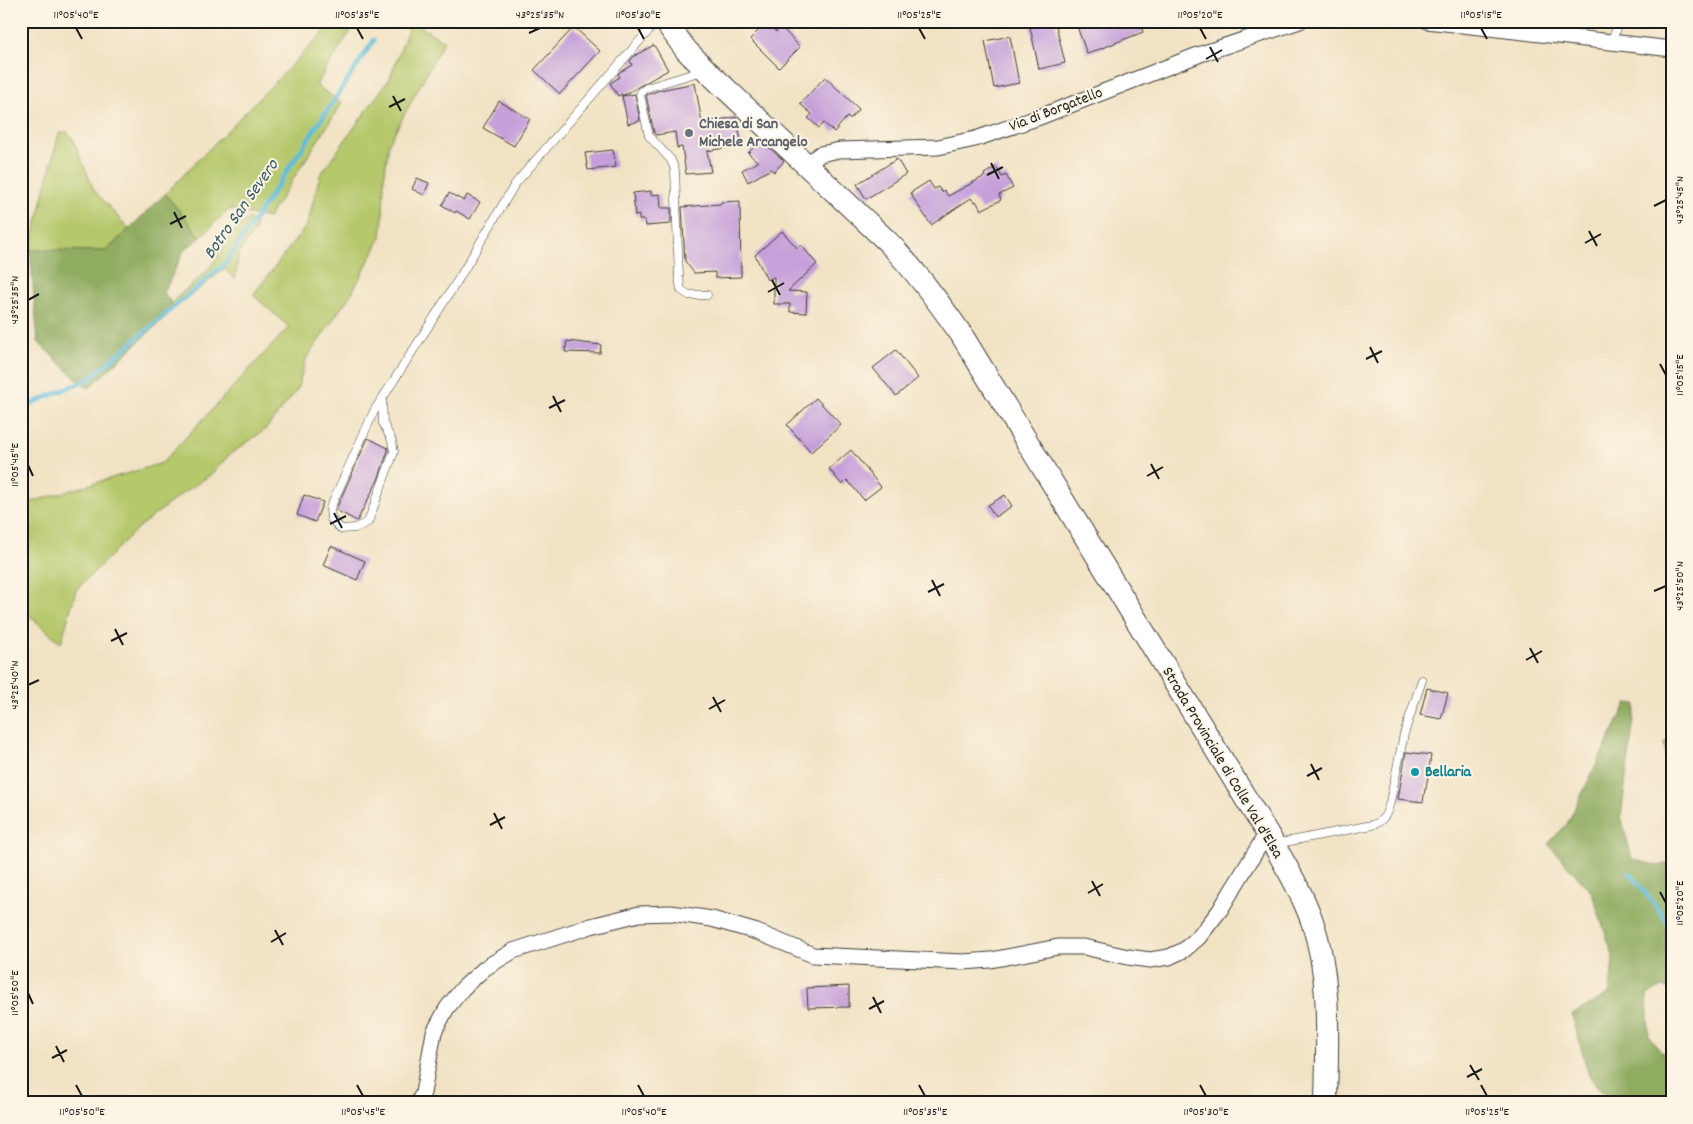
<svg xmlns="http://www.w3.org/2000/svg" width="1693" height="1124" viewBox="0 0 1693 1124" font-family="Dekko,sans-serif">
<style>
.green{fill:#b5c86c;stroke:#687244}
.forest{fill:#90ac60;stroke:#56643e}
.lines{fill:none;stroke-linecap:round;stroke-linejoin:round}
.stream{stroke:#5fbddd;stroke-width:4.5}
.building{fill:#c59fd9}
.service-casing{stroke:#3c3a35;stroke-width:9}
.minor-casing{stroke:#3c3a35;stroke-width:17}
.secondary-casing{stroke:#3c3a35;stroke-width:24}
.service{stroke:#fff;stroke-width:8}
.minor{stroke:#fff;stroke-width:15}
.secondary{stroke:#fff;stroke-width:22}
.ticks{fill:none;stroke:#1c1c1c;stroke-width:2}
.worship-dot{fill:#6b7280;stroke:#fcf5e5;stroke-width:2}
.culture-dot{fill:#0f9aa8;stroke:#fcf5e5;stroke-width:2}
.labels{text-anchor:middle;dominant-baseline:central;stroke-width:4;stroke-linejoin:round;paint-order:stroke}
.street-label{font-size:16px;fill:#1c1c1c;stroke:#fcf5e5}
.worship-label{font-size:16px;font-weight:bold;fill:#5b616d;stroke:#fcf5e5;text-anchor:start}
.culture-label{font-size:16px;font-weight:bold;fill:#0d838f;stroke:#fcf5e5;text-anchor:start}
.water-label{font-size:18px;font-style:italic;fill:#375c69;stroke:#fcf5e5}
.neatline{fill:none;stroke:#1c1c1c;stroke-width:2}
.ticks-label{font-size:12px;text-anchor:middle;fill:#1c1c1c}
</style>
<rect width="100%" height="100%" fill="#fcf5e5"/>
<filter id="ink" filterUnits="userSpaceOnUse"><feTurbulence type="fractalNoise" baseFrequency=".02" numOctaves="2"/><feDisplacementMap in="SourceGraphic" scale="10" xChannelSelector="R" yChannelSelector="G"/><feConvolveMatrix kernelMatrix="1 2 1 2 8 2 1 2 1" color-interpolation-filters="sRGB"/></filter>
<filter id="wash" filterUnits="userSpaceOnUse"><feTurbulence type="fractalNoise" baseFrequency=".0096" numOctaves="4" result="noise"/><feDisplacementMap in="SourceGraphic" scale="20" xChannelSelector="R" yChannelSelector="G"/><feGaussianBlur stdDeviation="1.12" result="paint"/><feColorMatrix in="noise" values="0 0 0 0 0 0 0 0 0 0 0 0 0 0 0 0 0 1.4 0 .05"/><feComposite in="paint" operator="in"/></filter>
<g filter="url(#wash)">
<rect width="100%" height="100%" fill="#f1e2c4"/>
<!-- green -->
<path class="green" d="M335 21H357L316 85 342 103 268 218 229 209 201 237 165 194Z
M411 21 444 41 389 143 384 179 383 218 381 237 353 291 306 359 297 390 266 429 229 455 212 474 183 493 138 528 76 590 61 643 24 611H21V505L162 463 289 327 253 295 307 225 320 175 390 78Z
M67 132 73 139 94 190 129 229 106 251 30 250 59 133Z
M249 218 255 223V230L239 253 235 279 224 269 175 308 171 303 208 270 235 231Z"/>
<!-- forest -->
<path class="forest" d="M165 194 201 237 184 250 164 293 175 308 89 388 76 379 38 342 30 250 106 251Z
M1627 703 1636 704 1621 816 1632 859 1659 866 1672 862V989L1662 987 1647 995 1649 1036 1672 1065V1083L1662 1103H1610L1589 1076 1572 1015 1610 993 1613 956 1592 893 1548 844 1567 824Z
M1672 740V818L1668 802 1664 742Z"/>
<g class="lines">
<!-- stream -->
<path class="stream" d="M21 408 89 379 226 263 374 40
M1630 873 1672 928"/>
</g>
<g id="blocks">
<!-- building -->
<path class="building" d="M1055 21 1065 63 1039 69 1030 27Z
M1075 21H1139L1143 32 1087 54Z
M767 22 776 32 781 27 800 47 779 68 750 39Z
M574 27 600 51 560 94 534 70Z
M1010 36 1019 83 994 88 985 41Z
M654 45 668 70 622 96V94L618 96 610 83 620 77 618 74 620 72 632 65 630 61 634 56Z
M825 77 859 109 850 119 847 117 834 132 824 123 819 128 808 118 812 114 800 104Z
M695 83 702 123 736 117 742 145 707 151 711 172 686 174 682 147 677 148 675 132 656 135 654 133 646 95 660 90Z
M635 94 640 121 628 124 622 96Z
M499 101 530 119 514 146 483 128Z
M761 140 784 161 774 172 771 169 748 182 742 170 758 162 748 153Z
M613 150 616 167 588 170 585 153Z
M897 159 906 174 866 199 857 184Z
M996 167 1002 177 1006 175 1013 188 999 195 1001 200 981 210 976 201 974 202 971 198 931 225 910 193 929 181 934 189 938 187 942 192 944 190 948 196 985 176 984 174Z
M417 178 429 183 424 195 412 189Z
M651 191V195L660 194 661 208H671V224L646 226 645 220H639V215L635 216 633 193Z
M449 193 464 201 467 195 480 202 470 219 456 211 455 213 442 205Z
M740 201 741 277 715 278V272L694 273 685 261 682 207 721 204V202Z
M782 231 797 248 801 245 817 264 788 291 807 292 806 313 790 312V304H774V277L767 280 755 255Z
M567 341 601 345 600 353 565 352Z
M896 350 918 378 896 396 873 368Z
M816 398 841 425 811 452 787 425Z
M368 438 388 448V451L378 480 357 521 336 510V509Z
M851 450 881 487 864 500 847 480 842 485 829 469Z
M304 495 323 502 315 522 297 515Z
M1005 495 1012 506 995 517 988 505Z
M331 546 365 561 357 580 323 565Z
M1427 688 1448 693 1441 719 1420 715Z
M1406 752 1431 755 1426 789H1425L1423 802 1398 799Z
M849 986V1007L808 1008 807 988Z"/>
</g>
</g>
<g filter="url(#ink)">
<use href="#blocks" fill-opacity="0" stroke="#3c3a35" stroke-width="1"/>
<g class="lines">
<defs>
<path id="service" d="M1610 42 1621 21
M702 71 646 88 641 92 640 95 649 136 671 160 675 170 679 277 681 290 689 295H707
M382 399 383 423 392 441 394 452 368 522 355 528 341 529 331 519 330 508 375 409 382 399 458 280 515 184 657 21
M1275 844 1372 825C1384 821 1387 814 1390 802L1404 734 1422 680"/>
<path id="minor" d="M1427 21 1672 49
M807 165 820 154 840 150 938 147 975 139 1037 118 1198 55 1300 21
M418 1103 423 1093 434 1032 447 1008 463 988 485 968 513 951 591 926 639 914 671 913 712 919 757 932 813 955 963 962 991 960 1058 947H1084L1128 957 1150 960 1169 957 1184 950 1199 937 1220 910 1267 833"/>
<path id="secondary" d="M665 21 686 50 706 70 888 242C916 271 938 301 961 334L1267 833C1283 861 1301 890 1312 921 1332 979 1327 1043 1326 1103"/>
</defs>
<!-- service casing -->
<use href="#service" class="service-casing"/>
<!-- minor casing -->
<use href="#minor" class="minor-casing"/>
<!-- secondary casing -->
<use href="#secondary" class="secondary-casing"/>
<!-- service -->
<use href="#service" class="service"/>
<!-- minor -->
<use href="#minor" class="minor"/>
<!-- secondary -->
<use href="#secondary" class="secondary"/>
</g>
</g>
<!-- ticks -->
<path class="ticks" d="M76 28 82 39M357 28 363 39M638 28 644 39M919 28 925 39M1200 28 1206 39M1481 28 1487 39M529 33 540 28M1210 47 1218 62M1206 59 1222 50M393 96 401 111M389 107 405 99M991 163 999 179M987 175 1003 167M1654 206 1666 200M174 212 182 228M170 224 186 216M1589 231 1597 246M1585 243 1601 234M772 280 780 295M768 292 784 283M28 300 39 294M1370 347 1378 363M1366 359 1382 351M1660 364 1666 375M553 396 561 412M549 408 565 400M1151 464 1159 479M28 465 33 476M1147 476 1163 467M334 513 342 528M330 524 346 516M932 580 940 596M1654 591 1666 586M928 592 944 584M115 629 123 645M111 641 127 633M1530 648 1538 663M1526 660 1542 651M28 685 39 680M713 697 721 712M709 709 725 700M1311 764 1319 780M1307 776 1322 768M494 813 502 829M490 825 505 817M1092 881 1100 896M1660 892 1666 903M1088 893 1103 884M275 930 283 945M271 942 286 933M28 993 33 1004M873 997 881 1013M869 1009 884 1001M56 1046 64 1062M52 1058 67 1050M1470 1065 1479 1080M1467 1077 1482 1069M76 1085 82 1096M357 1085 363 1096M638 1085 644 1096M919 1085 925 1096M1200 1085 1206 1096M1481 1085 1487 1096"/>
<!-- markers -->
<circle class="worship-dot" cx="689" cy="133" r="5"/>
<circle class="culture-dot" cx="1415" cy="772" r="5"/>
<g class="labels">
<!-- street labels -->
<g class="street-label">
<text transform="translate(1056 110) rotate(-21)">Via di Borgatello</text>
<text transform="translate(1222 763) rotate(59)">Strada Provinciale di Colle Val d'Elsa</text>
</g>
<!-- worship labels -->
<g class="worship-label">
<text x="699" y="124">Chiesa di San<tspan x="699" dy="18">Michele Arcangelo</tspan></text>
</g>
<!-- culture labels -->
<g class="culture-label">
<text x="1425" y="772">Bellaria</text>
</g>
<!-- water labels -->
<g class="water-label">
<text transform="translate(242 210) rotate(-55)">Botro San Severo</text>
</g>
</g>
<!-- margin -->
<rect width="1693" height="1124" fill="none" stroke="#fcf5e5" stroke-width="55"/>
<rect x="28" y="28" width="1638" height="1068" class="neatline"/>
<g class="ticks-label">
<text x="76" y="18">11°05'40"E</text>
<text x="357" y="18">11°05'35"E</text>
<text x="540" y="18">43°25'35"N</text>
<text x="638" y="18">11°05'30"E</text>
<text x="919" y="18">11°05'25"E</text>
<text x="1200" y="18">11°05'20"E</text>
<text x="1481" y="18">11°05'15"E</text>
<text transform="translate(1679 200) rotate(-90)" y="4">43°25'45"N</text>
<text transform="translate(14 300) rotate(-90)" y="4">43°25'35"N</text>
<text transform="translate(1679 375) rotate(-90)" y="4">11°05'15"E</text>
<text transform="translate(14 465) rotate(-90)" y="4">11°05'45"E</text>
<text transform="translate(1679 586) rotate(-90)" y="4">43°25'50"N</text>
<text transform="translate(14 685) rotate(-90)" y="4">43°25'40"N</text>
<text transform="translate(1679 903) rotate(-90)" y="4">11°05'20"E</text>
<text transform="translate(14 993) rotate(-90)" y="4">11°05'50"E</text>
<text x="82" y="1115">11°05'50"E</text>
<text x="363" y="1115">11°05'45"E</text>
<text x="644" y="1115">11°05'40"E</text>
<text x="925" y="1115">11°05'35"E</text>
<text x="1206" y="1115">11°05'30"E</text>
<text x="1487" y="1115">11°05'25"E</text>
</g>
</svg>
